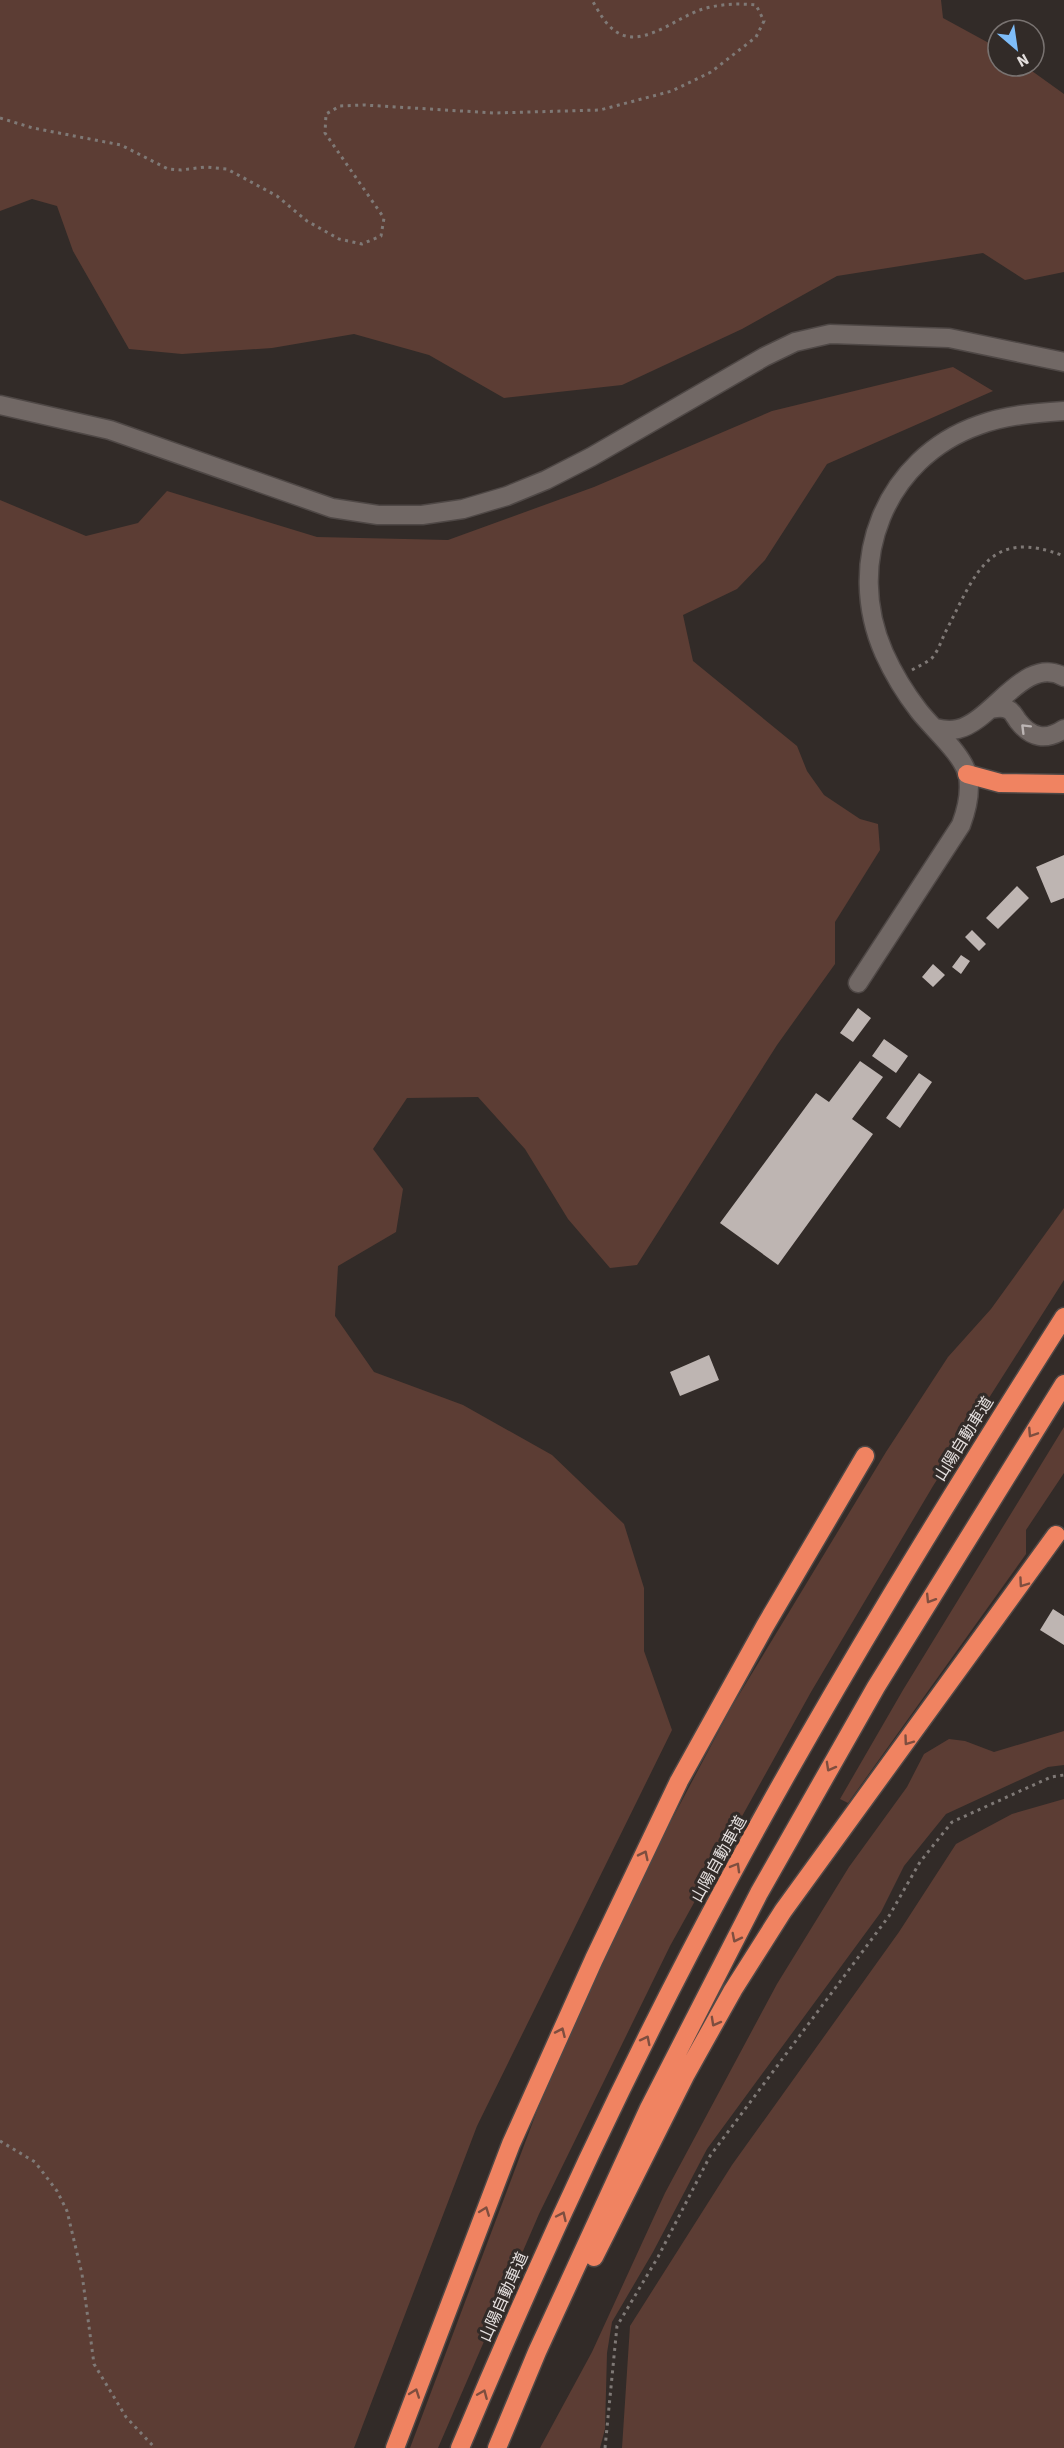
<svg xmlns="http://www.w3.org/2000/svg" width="1064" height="2448" viewBox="0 0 1064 2448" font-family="'Source Sans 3','Noto Sans JP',sans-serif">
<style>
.green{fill:#5c3d34}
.building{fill:#beb5b2}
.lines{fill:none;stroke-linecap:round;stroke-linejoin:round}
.minor-casing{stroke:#4f4846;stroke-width:21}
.highway-casing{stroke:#4f4846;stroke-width:21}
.path{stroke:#7f7976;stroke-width:3;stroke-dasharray:3 4.5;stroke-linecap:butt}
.minor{stroke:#716865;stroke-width:18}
.highway{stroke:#f08361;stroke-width:18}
.oneway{stroke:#bcb5b4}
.oneway2{stroke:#7e4e3f}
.labels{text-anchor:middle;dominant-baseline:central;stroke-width:6;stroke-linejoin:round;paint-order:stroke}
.street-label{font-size:16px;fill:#e4dfde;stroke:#322b28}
</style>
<rect width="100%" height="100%" fill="#322b28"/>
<!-- green -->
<path class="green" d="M0 0H941L943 18 998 48V66H1025L1064 94V272L1025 280 983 253 837 276 742 329 622 385 504 398 429 355 354 334 272 348 182 354 129 349 73 251 57 206 32 199 0 211Z
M953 367 993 391 827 464 765 560 737 589 683 615 693 661 797 746 807 771 824 795 860 819 878 824 880 850 835 922V964L777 1045 637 1265 610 1268 568 1219 525 1149 478 1097 407 1098 373 1149 403 1189 396 1232 338 1266 335 1316 374 1372 463 1405 552 1455 624 1524 644 1588V1651L672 1730 477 2126 354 2448H0V500L86 536 138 523 167 491 317 537 448 540 594 487 772 411Z
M1064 1208V1280L933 1486 811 1692 670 1946 539 2214 438 2448H410L537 2111 594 1980 661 1840 731 1708 886 1452 948 1357 991 1309Z
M1064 1427V1473L1026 1530V1554L848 1803 840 1799 903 1690Z
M1064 1731V1765L1048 1767 946 1814 904 1866 881 1912 707 2149 653 2252 612 2322 607 2353 605 2429 600 2448H540L592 2352 665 2193 777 1984 849 1867 907 1787 924 1754 949 1739 965 1741 994 1752Z
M1064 1799V2448H622L630 2326 732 2165 899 1932 956 1844 1012 1814Z"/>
<!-- building -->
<path class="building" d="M1064 855V898L1051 903 1036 867Z
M1017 886 1029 898 998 929 986 918Z
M972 930 986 944 979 951 965 937Z
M961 955 970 961 961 974 952 967Z
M933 964 945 975 933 987 922 977Z
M858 1008 871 1018 853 1042 840 1033Z
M884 1039 908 1056 896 1073 872 1056Z
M860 1061 883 1077 852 1119 873 1134 778 1265 720 1223 816 1093 829 1102Z
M919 1073 932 1082 900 1128 886 1118Z
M709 1355 719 1380 680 1396 670 1372Z
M1053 1609 1064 1616V1645L1040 1630Z"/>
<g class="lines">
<defs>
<path id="minor" d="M0 405 110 430 332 508 378 515H422L463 509 507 496 546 480 591 457 764 357 795 342 830 334 949 338 1064 362
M990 709C996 708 1003 706 1009 710 1013 712 1015 717 1018 721 1031 738 1046 741 1064 729
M935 728C943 730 950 731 958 729 993 721 1025 654 1064 677
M858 983 961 825C967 809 971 793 968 776 963 754 933 729 919 711 905 693 893 673 884 653 844 562 885 458 979 425 1006 415 1035 413 1064 411"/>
<path id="highway" d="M967 774 1000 783 1064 784
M594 2257 686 2074 733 1990 783 1911 1056 1535
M395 2448 511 2144 594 1959 679 1781 765 1626 865 1456
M460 2448C541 2254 630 2062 730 1877 833 1686 948 1500 1064 1317
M497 2448 537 2352 649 2108 759 1893 876 1687 1064 1384"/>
</defs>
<!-- minor casing -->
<use href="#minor" class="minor-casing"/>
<!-- highway casing -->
<use href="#highway" class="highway-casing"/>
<!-- path -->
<path class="path" d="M0 118 33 128 121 145 168 169 181 170 205 167 227 169 277 196 307 221 339 239 362 244 381 236 384 218 325 133 326 114 340 106 364 105 494 113 600 110 672 91 711 72 756 37 764 21 756 5C738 3 718 4 700 10 679 17 649 42 626 36 609 32 600 14 592 0
M912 670C919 666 926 663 932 658 939 650 942 638 947 629 976 573 989 527 1064 556
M0 2141 35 2162 57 2191 67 2211 82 2274 94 2364 126 2417 155 2448
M605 2448 617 2326 658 2257 710 2156 889 1916 920 1862 952 1822 1051 1777 1064 1775"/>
<!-- minor -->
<use href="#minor" class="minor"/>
<!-- highway -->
<use href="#highway" class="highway"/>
</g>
<!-- one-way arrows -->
<defs><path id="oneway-chevron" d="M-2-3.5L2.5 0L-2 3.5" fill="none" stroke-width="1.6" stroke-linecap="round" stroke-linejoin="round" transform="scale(1.5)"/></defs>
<use class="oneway" href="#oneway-chevron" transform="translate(1025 728) rotate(-135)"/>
<g class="oneway2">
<use href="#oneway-chevron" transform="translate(1032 1433) rotate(123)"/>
<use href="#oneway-chevron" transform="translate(1023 1583) rotate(125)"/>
<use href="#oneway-chevron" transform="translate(930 1599) rotate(122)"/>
<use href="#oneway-chevron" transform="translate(908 1741) rotate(126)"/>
<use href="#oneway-chevron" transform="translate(830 1767) rotate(119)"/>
<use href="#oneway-chevron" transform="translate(644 1855) rotate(-64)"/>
<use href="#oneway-chevron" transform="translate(736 1867) rotate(-60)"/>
<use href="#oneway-chevron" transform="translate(736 1938) rotate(117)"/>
<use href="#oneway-chevron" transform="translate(715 2022) rotate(119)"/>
<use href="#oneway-chevron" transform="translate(561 2032) rotate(-66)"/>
<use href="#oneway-chevron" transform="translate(646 2040) rotate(-63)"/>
<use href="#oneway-chevron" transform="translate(485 2211) rotate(-69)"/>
<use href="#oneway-chevron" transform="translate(562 2216) rotate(-65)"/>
<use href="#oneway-chevron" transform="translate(415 2393) rotate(-70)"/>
<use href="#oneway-chevron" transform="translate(483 2394) rotate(-67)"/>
</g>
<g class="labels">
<!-- street labels -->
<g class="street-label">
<text transform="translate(964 1439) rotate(-58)">山陽自動車道</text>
<text transform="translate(719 1859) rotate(-61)">山陽自動車道</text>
<text transform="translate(504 2297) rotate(-66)">山陽自動車道</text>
</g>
</g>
<!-- north arrow -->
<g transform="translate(1016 48) rotate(151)"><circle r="28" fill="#322b28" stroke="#797371" stroke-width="1.5"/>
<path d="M0-4.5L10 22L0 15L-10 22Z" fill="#7ebdf9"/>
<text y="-9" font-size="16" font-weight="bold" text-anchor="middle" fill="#e4dfde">N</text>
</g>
</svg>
